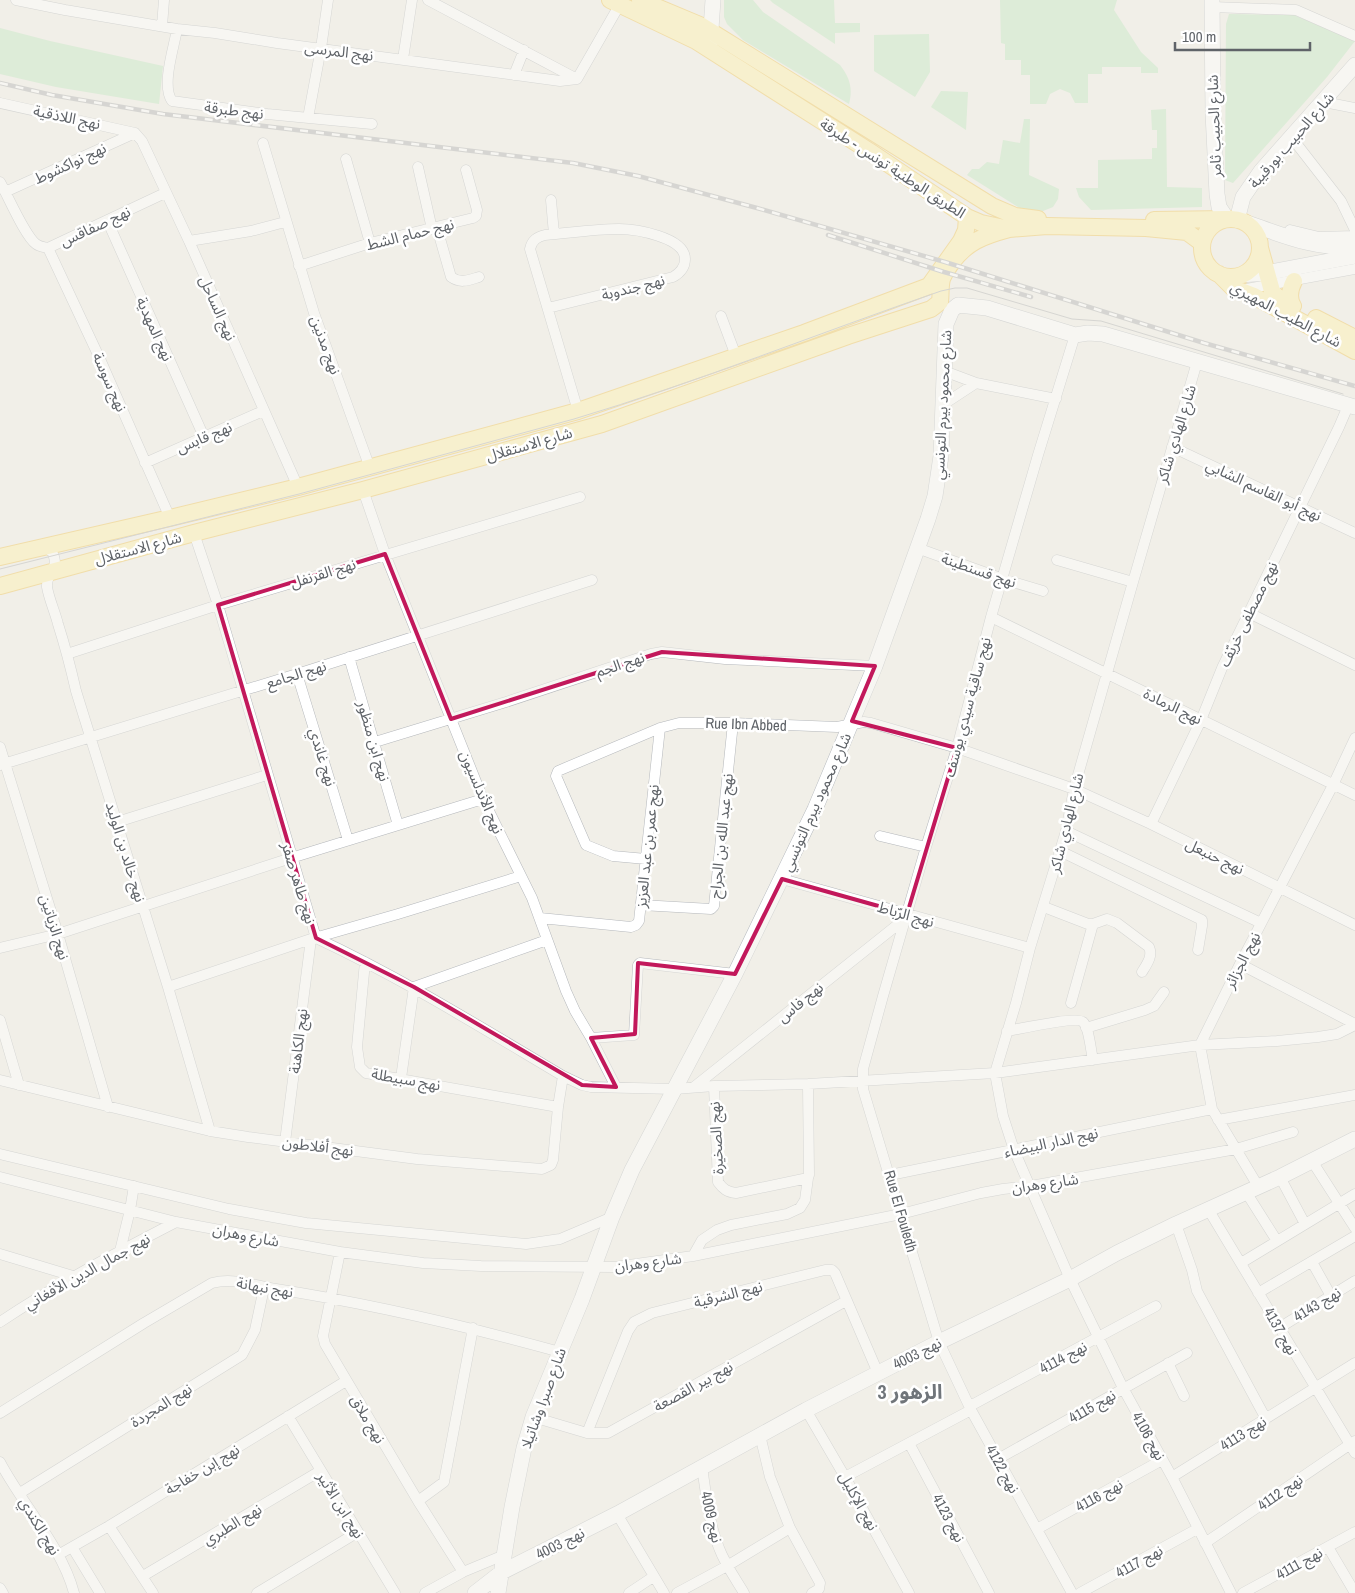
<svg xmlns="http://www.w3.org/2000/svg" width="1355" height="1593" viewBox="0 0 1355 1593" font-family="'Archivo Narrow','Noto Sans Arabic',sans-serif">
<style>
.green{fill:#c5e8c5}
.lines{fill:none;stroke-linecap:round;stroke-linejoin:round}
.street-casing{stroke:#b5b8bc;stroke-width:11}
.secondary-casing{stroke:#b6babf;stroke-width:16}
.primary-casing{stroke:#f2c960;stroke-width:18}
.street{stroke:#fff;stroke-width:10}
.secondary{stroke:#fff;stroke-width:15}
.primary{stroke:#fff2af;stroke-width:16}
.tram{stroke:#b6b7b8;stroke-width:1}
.rail-casing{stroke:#b6b7b8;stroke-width:4.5}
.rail{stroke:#fff;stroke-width:2.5;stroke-dasharray:8;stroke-linecap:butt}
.marked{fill:none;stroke:#c2185b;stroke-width:4;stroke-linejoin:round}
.labels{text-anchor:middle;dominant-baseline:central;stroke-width:5;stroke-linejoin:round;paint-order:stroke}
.street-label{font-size:15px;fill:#5f6368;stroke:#fff}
.district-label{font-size:20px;font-weight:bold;fill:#70757a;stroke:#fff}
</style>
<rect width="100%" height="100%" fill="#f1efe8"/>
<!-- green -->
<path class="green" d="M724 0H753L763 12 840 65C850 78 853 88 849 104L743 40 727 24 724 17Z
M770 0H834L835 23H860V32L835 33V44L773 3Z
M1000 0H1117L1114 10 1141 52 1158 68V73H1141V67H1102V74H1088V103H1075L1070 93 1060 89 1050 94 1046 104H1030V75H1021V60H1005V44L1001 43Z
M1229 14 1294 15 1355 41 1327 77 1233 183 1225 180 1226 24Z
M0 28 50 41 163 66 159 104 56 87 0 74Z
M929 34 930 72 915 97 874 71V35Z
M941 91 968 92 966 130 931 107Z
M1166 109 1167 187 1202 188V207L1091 210 1079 197 1076 188H1098V160L1152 159V148H1157V130H1152L1151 110Z
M1024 119H1030L1029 175 1059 189 1058 199 1053 207 1043 211 1021 209 967 175 972 169H979L987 162 999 164 1003 140 1020 143Z"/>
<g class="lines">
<defs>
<path id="street" d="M16 0 65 10 177 29 215 33 277 43 560 81 577 79 620 4
M428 0 577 79
M1212 7 1296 10 1355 36
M162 26 164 0
M177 29C174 48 161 85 172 101L267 114 372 124
M403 59 412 0
M514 75 524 50
M1324 102 1355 108
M0 103 135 133
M308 118 321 48 328 0
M135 133 142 141 189 241 298 487
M1292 138 1341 201 1355 230
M263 143 314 313 370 468
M346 159 370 243
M418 167 432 229
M0 182C8 196 25 236 36 244 40 247 44 247 48 248L165 193
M5 192 135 133
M551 200 554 234
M107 220 204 437
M437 228 451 277C461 284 469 280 479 277
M1290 230 1319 237 1355 236
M189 241 251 231 285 222
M48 248 100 359 170 518
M299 266 370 243 473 218 476 216 477 210 466 170
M1241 290 1355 269
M548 308 673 277C680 273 685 267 685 259 685 237 635 229 619 229 594 229 570 233 545 235 537 237 532 240 530 249L578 411
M721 316 736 356
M1197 362 1133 582 1074 789 1066 831 1030 948 1016 1003 995 1073 1003 1116 1014 1150 1070 1279 1123 1388 1172 1477 1231 1593
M944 371 976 383 1056 399
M944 404 976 383
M1172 447 1355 533
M145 463 263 411
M363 490 385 554 483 799 532 898 566 991 575 1011 591 1038 616 1087
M194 533 218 605 316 938C402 978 482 1028 563 1076L582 1085 591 1087 675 1089 714 1086 808 1084 995 1073 1200 1045 1277 1041 1318 1037 1337 1034 1355 1025
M44 546 52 552C61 569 46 571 47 587 49 599 55 612 58 624 65 646 71 669 76 691L168 987 210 1131
M917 548 1003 579 1043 591
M1057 560 1133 582
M1249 613 1355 665
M991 617 1355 795
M67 654 218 605 580 497
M349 657 398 825
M297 674 348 840
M375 742 506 702 651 654 662 652 725 659 875 666
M0 747 58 934 108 1107
M0 765 297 674 592 580
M117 822 267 775
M1151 824 1201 720 1222 668 1339 427 1348 406
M1066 831 1261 923
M880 836 926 847
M1060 851 1202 920V926L1198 950
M646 859 613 856 586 845 556 776 558 771 660 728 679 723H733L837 727 864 722 871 723 957 748 1074 789 1151 824 1355 925
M782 879 1030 948
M641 905 711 909 714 906 733 723
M1044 907 1088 924H1093L1107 919 1117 923 1149 947C1153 956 1147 964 1142 972
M540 918 631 927 636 925 639 921 660 728
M0 948 58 934 291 858 483 799
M365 962 357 1047 360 1067 366 1073 558 1107
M1240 964 1355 1024
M168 987 311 939 398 914 521 876
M1071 1003 1093 924
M0 1020 19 1085
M1086 1028 1145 1010 1154 1006 1164 992
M1007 1031C1019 1029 1077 1016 1083 1022 1089 1027 1091 1052 1093 1060
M591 1038 634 1035 638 965 640 963 735 974
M401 1078 414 987 547 940
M0 1080 210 1131 248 1137 417 1159 542 1169 551 1165 553 1160 558 1107 563 1076
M714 1086 718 1182C723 1189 727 1192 736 1193L808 1178 809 1175 808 1084
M694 1087 906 918
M1218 1120 1355 1095
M285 1142 311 939
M0 1154 229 1209 306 1223 526 1244 560 1239 612 1217
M1312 1161 1355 1228
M890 1175 1212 1109
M0 1177 176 1222 340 1252 423 1263 481 1266 615 1267 693 1256 901 1214 981 1193 1003 1189 1031 1186 1236 1149 1293 1132
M1280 1177 1305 1224
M1258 1186 1212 1109 1200 1045 1240 964 1333 785 1355 738
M1246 1192 1277 1241
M1208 1209 1355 1453
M1176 1224 1192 1270 1197 1291 1266 1419
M120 1251 130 1210 134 1186
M340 1252 323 1336 325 1344 418 1501 463 1572
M0 1254 73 1276
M693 1256 702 1240 717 1230 731 1225 787 1214 800 1208 805 1200 808 1178
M1312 1262 1331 1296
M1241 1263 1355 1194
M1258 1293 1355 1236
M0 1322C57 1284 116 1253 176 1222
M1279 1328 1355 1281
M1168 1363 1184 1396
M970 1406 1156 1306
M806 1410 845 1477 909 1593
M0 1413 144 1323 212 1283C234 1277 255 1286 276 1289 372 1304 466 1326 560 1352
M288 1416 395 1593
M533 1417 587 1433H608L846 1301
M587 1433 628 1331 634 1322 652 1313 825 1270H832L835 1273 878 1373
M760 1435 770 1477 790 1528
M909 1443 989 1593
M998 1459 1187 1353
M0 1462C22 1504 62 1547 74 1593
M702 1467C706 1493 709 1524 719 1548 725 1564 735 1578 744 1593
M845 1477 971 1410
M1172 1477 1355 1363
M20 1493 242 1355 255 1330 264 1288
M418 1501 444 1482 473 1328
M617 1514 664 1593
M109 1526 153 1593
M1037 1529 1162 1460
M1205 1543 1355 1441
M72 1547 100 1593
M1328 1547 1355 1593
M58 1555 109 1526 346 1381
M143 1576 320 1471
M0 1588 3 1593
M257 1593 358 1532
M425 1593 463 1572 504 1555
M629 1593 653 1577
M677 1593 727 1566 790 1528 820 1583 819 1589 812 1593
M1072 1593 971 1410 939 1342 863 1089V1069L883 996 926 847 957 748 991 617 1038 455 1075 335
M1080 1593 1197 1529
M1243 1593 1355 1532"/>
<path id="secondary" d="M1212 0 1213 113 1217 194 1219 207 1227 219
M710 43 713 0
M1237 220 1243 197 1261 171 1355 65
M1242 221C1280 234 1314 250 1355 246
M1241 275 1266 273 1355 256
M475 1593 502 1572 617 1514 806 1410 939 1342 1070 1279 1117 1253 1176 1224 1280 1177 1355 1139
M498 1593 512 1507 524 1448 533 1417 582 1299 612 1217 632 1170 735 974 815 809 875 666 928 519 935 496 941 456 946 324 952 310 958 305 987 308 1075 335 1088 333 1103 334 1355 407"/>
<path id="primary" d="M610 0 696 41 869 151 967 217 981 223 1009 229 1047 226 1146 228 1187 232 1202 243
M640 0 702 26 992 206 1015 216 1038 219
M1202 248a29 29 0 1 1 58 0a29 29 0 1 1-58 0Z
M1154 220 1227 219
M1260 248 1272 291 1276 296 1292 305
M1219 274 1233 288 1254 296 1355 351
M1293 306C1288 298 1290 289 1294 281
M1316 318 1355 338
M0 557 170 518 298 487 578 411 804 333 929 286 961 241 966 230 967 217
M0 586 194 533 363 490 602 424 848 336 931 309 940 302C941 294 940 286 942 279 944 273 947 270 950 265 966 242 983 236 1009 229"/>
</defs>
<!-- street casing -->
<use href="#street" class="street-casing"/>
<!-- secondary casing -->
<use href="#secondary" class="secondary-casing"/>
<!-- primary casing -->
<use href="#primary" class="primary-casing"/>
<!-- street -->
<use href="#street" class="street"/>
<!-- secondary -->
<use href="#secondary" class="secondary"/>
<!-- primary -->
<use href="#primary" class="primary"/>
<!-- tram -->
<path class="tram" d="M0 569 299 494 574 419C698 382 819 333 941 291L955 288H967L1072 319 1101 321 1343 394"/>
<defs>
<path id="rail" d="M0 83 52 95 163 114 573 163 638 176 757 208 945 262 1204 343 1355 386
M828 235 944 272 1031 297"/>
</defs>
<!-- rail casing -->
<use href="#rail" class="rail-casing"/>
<!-- rail -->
<use href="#rail" class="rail"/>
</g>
<!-- marked area -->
<path d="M0 0H1355V1593H0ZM385 554 451 719 662 652 875 666 852 721 957 748 907 914 782 879 735 974 638 963 635 1034 591 1038 616 1087 582 1085 414 987 316 938 218 605Z" fill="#f1efe8" fill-opacity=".55" fill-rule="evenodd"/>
<path class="marked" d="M385 554 451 719 662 652 875 666 852 721 957 748 907 914 782 879 735 974 638 963 635 1034 591 1038 616 1087 582 1085 414 987 316 938 218 605Z"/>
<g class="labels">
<!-- street labels -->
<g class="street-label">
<text transform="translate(339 51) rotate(7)">نهج المرسى</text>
<text transform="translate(234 110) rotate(7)">نهج طبرقة</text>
<text transform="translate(67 117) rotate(12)">نهج اللاذقية</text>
<text transform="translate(1214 126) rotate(-92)">شارع الحبيب ثامر</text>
<text transform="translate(1291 140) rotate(-49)">شارع الحبيب بورقيبة</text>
<text transform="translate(70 163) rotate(-25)">نهج نواكشوط</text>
<text transform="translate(893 168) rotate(33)">الطريق الوطنية تونس - طبرقة</text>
<text transform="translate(95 226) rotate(-25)">نهج صفاقس</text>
<text transform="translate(410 234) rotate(-14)">نهج حمام الشط</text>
<text transform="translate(633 287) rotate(-14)">نهج جندوبة</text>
<text transform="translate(218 308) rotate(66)">نهج الساحل</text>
<text transform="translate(1286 314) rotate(28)">شارع الطيب المهيري</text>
<text transform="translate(155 329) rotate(66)">نهج المهدية</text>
<text transform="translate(326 345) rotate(70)">نهج مدنين</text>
<text transform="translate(110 382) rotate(66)">نهج سوسة</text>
<text transform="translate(942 405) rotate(-87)">شارع محمود بيرم التونسي</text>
<text transform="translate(1176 434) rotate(-73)">شارع الهادي شاكر</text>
<text transform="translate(204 437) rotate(-23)">نهج قابس</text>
<text transform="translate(529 444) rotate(-16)">شارع الاستقلال</text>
<text transform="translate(1264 490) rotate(25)">نهج أبو القاسم الشابي</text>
<text transform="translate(138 548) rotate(-15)">شارع الاستقلال</text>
<text transform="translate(979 570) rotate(19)">نهج قسنطينة</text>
<text transform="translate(323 573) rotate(-17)">نهج القرنفل</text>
<text transform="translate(1248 614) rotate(-64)">نهج مصطفى خريّف</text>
<text transform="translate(620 664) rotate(-18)">نهج الجم</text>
<text transform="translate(296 674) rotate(-17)">نهج الجامع</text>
<text transform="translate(1173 706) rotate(26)">نهج الرمادة</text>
<text transform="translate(967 707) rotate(-75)">نهج ساقية سيدي يوسف</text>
<text transform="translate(746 724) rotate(2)">Rue Ibn Abbed</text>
<text transform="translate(374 741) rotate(74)">نهج ابن منظور</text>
<text transform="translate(323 757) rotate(73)">نهج غاندي</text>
<text transform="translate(482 792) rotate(67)">نهج الأندلسيون</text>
<text transform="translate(816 802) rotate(-66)">شارع محمود بيرم التونسي</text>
<text transform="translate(1066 823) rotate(-76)">شارع الهادي شاكر</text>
<text transform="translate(721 836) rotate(-84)">نهج عبد الله بن الجراح</text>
<text transform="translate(647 846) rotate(-84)">نهج عمر بن عبد العزيز</text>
<text transform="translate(126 852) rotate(73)">نهج خالد بن الوليد</text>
<text transform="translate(1215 856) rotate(26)">نهج حنبعل</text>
<text transform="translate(299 883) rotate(73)">نهج طاهر صفر</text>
<text transform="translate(906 914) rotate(16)">نهج الرّباط</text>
<text transform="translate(55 927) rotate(73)">نهج الزياتين</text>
<text transform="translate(1242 960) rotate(-63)">نهج الجزائر</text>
<text transform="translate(800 1002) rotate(-39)">نهج فاس</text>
<text transform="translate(298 1041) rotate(-83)">نهج الكاهنة</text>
<text transform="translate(406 1079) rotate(10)">نهج سبيطلة</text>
<text transform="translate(716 1138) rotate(-93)">نهج الصخيرة</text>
<text transform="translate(1051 1142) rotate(-12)">نهج الدار البيضاء</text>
<text transform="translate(318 1146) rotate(7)">نهج أفلاطون</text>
<text transform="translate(1045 1183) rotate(-8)">شارع وهران</text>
<text transform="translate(901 1211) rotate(74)">Rue El Fouledh</text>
<text transform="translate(246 1235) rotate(11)">شارع وهران</text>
<text transform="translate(648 1262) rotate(-7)">شارع وهران</text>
<text transform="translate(87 1271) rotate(-29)">نهج جمال الدين الأفغاني</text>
<text transform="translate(265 1287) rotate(10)">نهج نبهانة</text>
<text transform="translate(728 1294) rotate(-14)">نهج الشرقية</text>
<text transform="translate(1317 1304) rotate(-31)">نهج 4143</text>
<text transform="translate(1281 1331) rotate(60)">نهج 4137</text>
<text transform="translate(917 1353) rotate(-27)">نهج 4003</text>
<text transform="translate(1063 1357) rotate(-28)">نهج 4114</text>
<text transform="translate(693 1386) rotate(-29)">نهج بير القصعة</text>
<text transform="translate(543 1398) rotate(-70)">شارع صبرا وشاتيلا</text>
<text transform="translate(161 1405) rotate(-32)">نهج المجردة</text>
<text transform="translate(1092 1406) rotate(-30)">نهج 4115</text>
<text transform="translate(368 1419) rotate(59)">نهج ملاق</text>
<text transform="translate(1243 1433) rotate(-32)">نهج 4113</text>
<text transform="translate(1149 1436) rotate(61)">نهج 4106</text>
<text transform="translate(202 1469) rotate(-31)">نهج إبن خفاجة</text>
<text transform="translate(1003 1469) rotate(61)">نهج 4122</text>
<text transform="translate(1280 1492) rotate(-35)">نهج 4112</text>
<text transform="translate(1099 1495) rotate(-29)">نهج 4116</text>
<text transform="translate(859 1501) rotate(61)">نهج الإكليل</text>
<text transform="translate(341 1505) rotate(58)">نهج ابن الأثير</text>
<text transform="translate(712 1517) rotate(77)">نهج 4009</text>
<text transform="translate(949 1518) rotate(62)">نهج 4123</text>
<text transform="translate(232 1524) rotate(-31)">نهج الطبري</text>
<text transform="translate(40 1526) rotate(59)">نهج الكندي</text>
<text transform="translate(560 1543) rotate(-27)">نهج 4003</text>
<text transform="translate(1139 1561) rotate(-29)">نهج 4117</text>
<text transform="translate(1299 1563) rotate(-29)">نهج 4111</text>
</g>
<!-- district labels -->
<g class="district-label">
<text x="910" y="1391">الزهور 3</text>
</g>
</g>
<!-- scale -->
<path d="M1175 42v8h135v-8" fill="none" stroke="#5f6368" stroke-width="2.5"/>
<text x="1182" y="42" font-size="15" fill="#5f6368" stroke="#ffffff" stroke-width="4" paint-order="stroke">100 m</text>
</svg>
